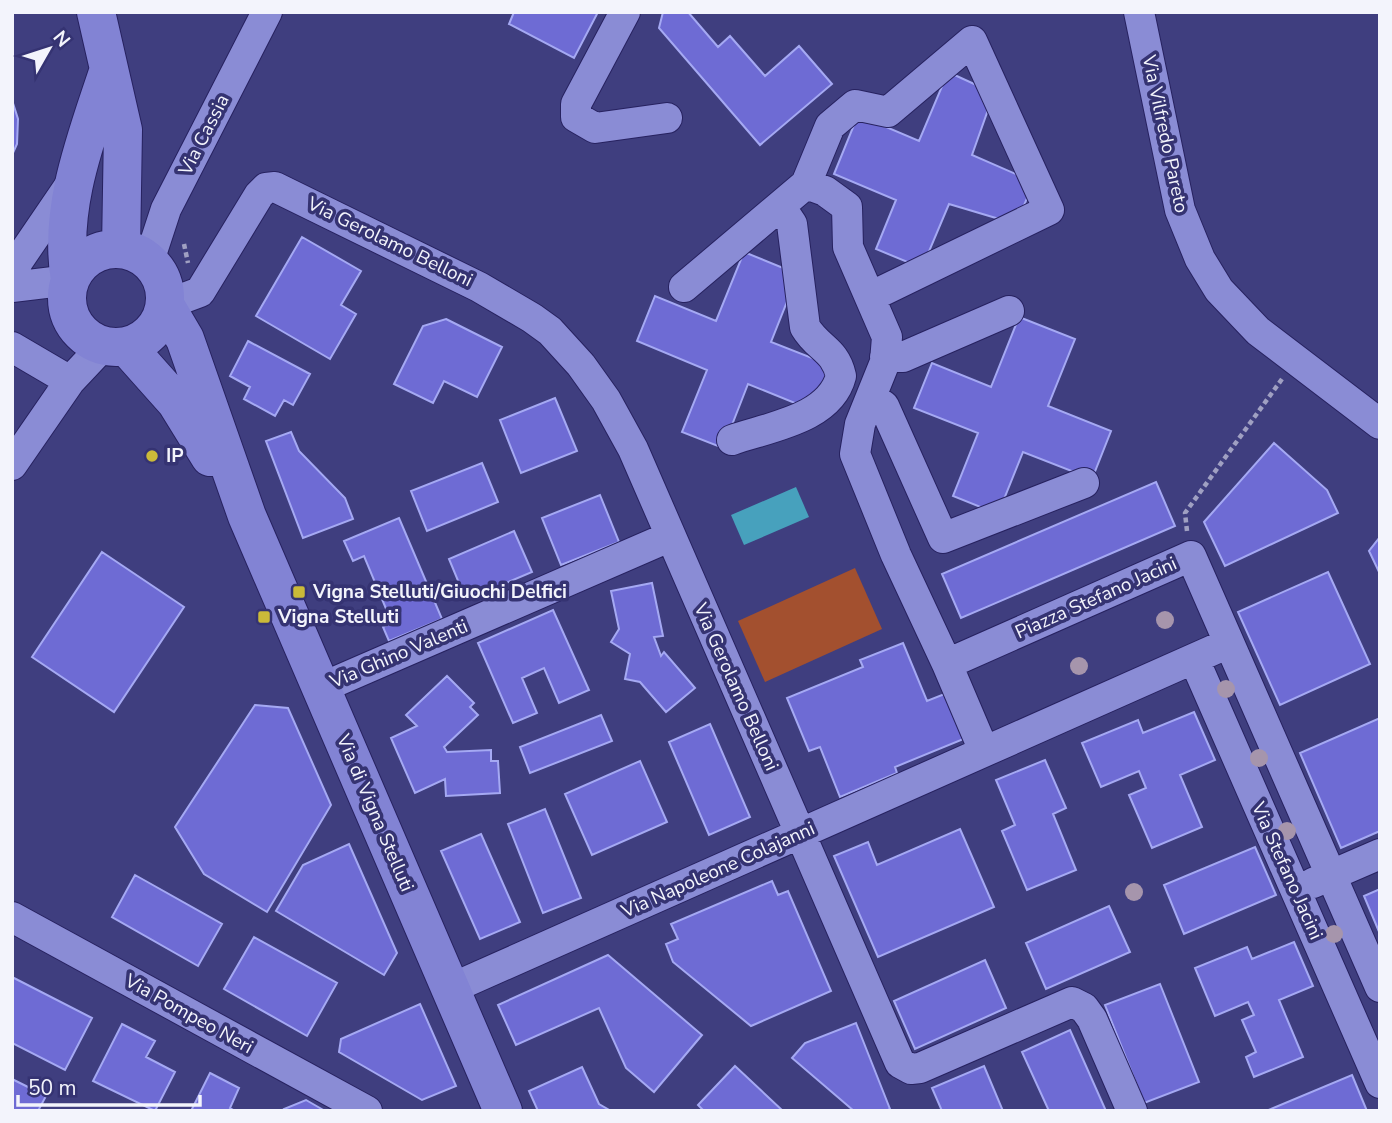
<svg xmlns="http://www.w3.org/2000/svg" width="1392" height="1123" viewBox="0 0 1392 1123" font-family="'Nunito Sans',sans-serif">
<style>
.green{fill:#a3502f}
.water{fill:#47a1bd}
.building{fill:#6e6bd4;stroke:#a5a9f3;stroke-width:2}
.lines{fill:none;stroke-linecap:round;stroke-linejoin:round}
.minor-casing{stroke:#272260;stroke-width:32}
.major-casing{stroke:#272260;stroke-width:40}
.path{stroke:#a0a0c2;stroke-width:4.5;stroke-dasharray:5 3.5;stroke-linecap:butt}
.minor{stroke:#8a8cd5;stroke-width:30}
.major{stroke:#8283d4;stroke-width:38}
.tree{fill:#a695ac}
.poi-dot{fill:#cbba39;stroke:#353372;stroke-width:2.5}
.labels{text-anchor:middle;dominant-baseline:central;stroke-width:7;stroke-linejoin:round;paint-order:stroke}
.street-label{font-size:19px;fill:#f3f4fc;stroke:#353372}
.poi-label{font-size:19px;font-weight:bold;fill:#f3f4fc;stroke:#353372;text-anchor:start}
</style>
<rect width="100%" height="100%" fill="#3f3e7f"/>
<!-- green -->
<path class="green" d="M855 568 882 629 765 682 738 621Z"/>
<!-- water -->
<path class="water" d="M796 487 809 517 744 545 731 515Z"/>
<!-- building -->
<path class="building" d="M514 12H598L574 58 509 24Z
M663 12H688L718 47 730 36 765 76 799 46 832 84 760 145 659 28Z
M948 72 994 93 972 155 1034 182 1016 224 949 204 922 268 876 249 896 200 834 174 858 115 919 141Z
M12 100 18 119 17 144 12 155Z
M302 237 361 271 341 305 356 314 330 359 256 316Z
M744 252 798 274 771 342 830 365 812 410 748 384 723 448 682 432 707 370 637 341 655 296 716 321Z
M1019 317 1075 339 1048 406 1111 431 1092 479 1023 452 998 514 953 496 978 433 914 408 932 363 991 387Z
M446 319 502 347 477 397 444 381 433 403 394 384 423 326Z
M248 341 310 374 293 405 284 400 275 416 244 399 250 387 230 376Z
M555 398 577 451 521 473 500 420Z
M291 432 299 451 345 498 353 519 303 538 266 441Z
M1274 443 1327 490 1338 513 1225 566 1204 522Z
M482 463 498 502 427 531 411 491Z
M1156 482 1175 526 961 618 942 574Z
M600 495 619 542 561 565 542 518Z
M399 518 442 619 389 641 383 627 392 623 364 556 353 561 344 541Z
M514 531 532 572 466 600 449 559Z
M1380 537V574L1369 551Z
M102 552 184 607 114 712 32 657Z
M1328 572 1370 664 1280 705 1238 612Z
M652 583 663 636 654 637 661 656 664 652 695 688 666 712 640 682 625 679 630 654 611 642 619 629 611 591Z
M553 610 589 690 559 703 544 668 522 678 537 713 513 723 478 643Z
M903 643 927 701 947 693 966 738 895 767 897 773 840 797 820 747 809 751 787 698 863 667 860 660Z
M447 676 474 703 470 707 478 715 444 747 447 752 491 750V761H498L500 793 446 796 445 779 415 793 391 738 417 726 406 715Z
M255 705 288 708 331 805 267 912 204 874 175 827Z
M1194 712 1215 760 1180 775 1202 827 1152 848 1129 795 1146 788 1139 771 1101 787 1082 743 1138 720 1143 733Z
M601 715 612 741 530 773 520 747Z
M1380 718V831L1341 848 1300 753Z
M710 724 750 817 709 835 669 742Z
M1045 760 1066 808 1053 814 1076 870 1027 890 1002 831 1015 825 996 780Z
M640 761 667 822 592 855 565 794Z
M545 809 581 898 543 913 508 824Z
M960 829 994 907 878 957 834 856 868 842 877 865Z
M481 834 520 922 480 939 441 851Z
M349 844 397 953 384 975 276 911 303 865Z
M1255 847 1276 895 1184 934 1164 885Z
M135 875 222 924 198 966 112 917Z
M772 881 778 895 788 891 831 991 751 1026 673 962 666 944 678 939 671 924Z
M1380 889V934L1364 896Z
M1109 906 1130 952 1046 989 1026 943Z
M254 937 337 983 307 1036 224 989Z
M1294 942 1313 986 1279 1000 1303 1057 1254 1077 1246 1057 1256 1052 1242 1020 1254 1015 1248 1002 1215 1016 1195 968 1247 947 1252 959Z
M608 955 702 1035 654 1092 626 1068 599 1008 516 1045 498 1005Z
M985 960 1006 1008 915 1049 894 1001Z
M12 977 92 1018 65 1070 12 1043Z
M1160 984 1199 1082 1144 1103 1105 1005Z
M420 1004 456 1086 422 1100 339 1052 341 1039Z
M856 1023 890 1109 886 1111H854L792 1058 805 1043Z
M122 1024 155 1041 146 1057 175 1072 155 1111 93 1081Z
M1070 1030 1106 1111H1049L1022 1052Z
M735 1066 783 1111H704L698 1105Z
M984 1066 1003 1111H942L932 1088Z
M582 1067 599 1104 611 1111H538L529 1091Z
M210 1073 239 1088 230 1108 235 1111H191Z
M1352 1075 1367 1111H1266Z
M12 1079 46 1096 38 1111H12Z
M306 1100 325 1111H285L284 1109Z"/>
<g class="lines">
<defs>
<path id="minor" d="M625 12 576 104V117L595 128 667 118
M1139 12 1180 210 1200 259 1219 290 1258 331 1380 424
M806 184 830 126 855 105 888 112 972 41 1049 210 870 297
M149 261 166 209 267 12
M12 270 72 182
M12 287 70 280
M684 287 806 184 825 191 847 207 848 247 887 337 885 362 860 424 855 454 896 555 947 664
M165 305 200 292 259 195 266 188 275 187 479 287 532 318 550 331 581 365 606 400 633 449 900 1063 911 1069 920 1068 1072 1002 1084 1008 1092 1019 1132 1111
M12 347 70 381
M885 357H903L1009 311
M871 397 884 406 943 538 1084 483
M732 440C769 427 830 419 841 376 835 349 818 349 805 327L792 224 780 206
M12 465 70 381 103 346
M1194 659 1380 1083
M321 688 669 537
M984 751 947 664 1191 556 1380 987
M1313 883 1380 854
M12 917 367 1111
M450 989 1229 643"/>
<path id="major" d="M96 12 123 130 121 249
M67 298a49 49 0 1 1 98 0a49 49 0 1 1-98 0Z
M70 280C58 208 86 139 108 72
M165 305 185 339 247 516 503 1111
M127 347 176 402 210 457"/>
</defs>
<!-- minor casing -->
<use href="#minor" class="minor-casing"/>
<!-- major casing -->
<use href="#major" class="major-casing"/>
<!-- path -->
<path class="path" d="M184 244 188 263
M1187 531 1185 513 1282 379"/>
<!-- minor -->
<use href="#minor" class="minor"/>
<!-- major -->
<use href="#major" class="major"/>
</g>
<!-- trees -->
<g class="tree">
<circle cx="1165" cy="620" r="9"/>
<circle cx="1079" cy="666" r="9"/>
<circle cx="1226" cy="689" r="9"/>
<circle cx="1259" cy="758" r="9"/>
<circle cx="1287" cy="831" r="9"/>
<circle cx="1134" cy="892" r="9"/>
<circle cx="1334" cy="934" r="9"/>
</g>
<!-- markers -->
<g class="poi-dot">
<circle cx="152" cy="456" r="7"/>
<rect x="292" y="585" width="14" height="14" rx="3.5"/>
<rect x="257" y="610" width="14" height="14" rx="3.5"/>
</g>
<g class="labels">
<!-- street labels -->
<g class="street-label">
<text transform="translate(1165 134) rotate(78)">Via Vilfredo Pareto</text>
<text transform="translate(204 135) rotate(-63)">Via Cassia</text>
<text transform="translate(390 242) rotate(26)">Via Gerolamo Belloni</text>
<text transform="translate(1096 598) rotate(-24)">Piazza Stefano Jacini</text>
<text transform="translate(399 654) rotate(-23)">Via Ghino Valenti</text>
<text transform="translate(736 687) rotate(66)">Via Gerolamo Belloni</text>
<text transform="translate(375 813) rotate(67)">Via di Vigna Stelluti</text>
<text transform="translate(718 870) rotate(-24)">Via Napoleone Colajanni</text>
<text transform="translate(1287 871) rotate(66)">Via Stefano Jacini</text>
<text transform="translate(189 1014) rotate(29)">Via Pompeo Neri</text>
</g>
<!-- poi labels -->
<g class="poi-label">
<text x="166" y="456">IP</text>
<text x="313" y="592">Vigna Stelluti/Giuochi Delfici</text>
<text x="278" y="617">Vigna Stelluti</text>
</g>
</g>
<!-- border -->
<rect width="1392" height="1123" fill="none" stroke="#f3f4fc" stroke-width="28"/>
<!-- north arrow -->
<g transform="translate(49 49) rotate(51)" stroke="#353372" stroke-width="5" paint-order="stroke">
<path d="M0-5L12 26L0 18L-12 26Z" fill="#f3f4fc"/>
<text y="-10" font-size="19" font-weight="bold" text-anchor="middle" fill="#f3f4fc">N</text>
</g>
<!-- scale -->
<path d="M18 1095v10h182v-10" fill="none" stroke="#f3f4fc" stroke-width="3.5"/>
<text x="28" y="1095" font-size="21" fill="#f3f4fc" stroke="#353372" stroke-width="5" paint-order="stroke">50 m</text>
</svg>
